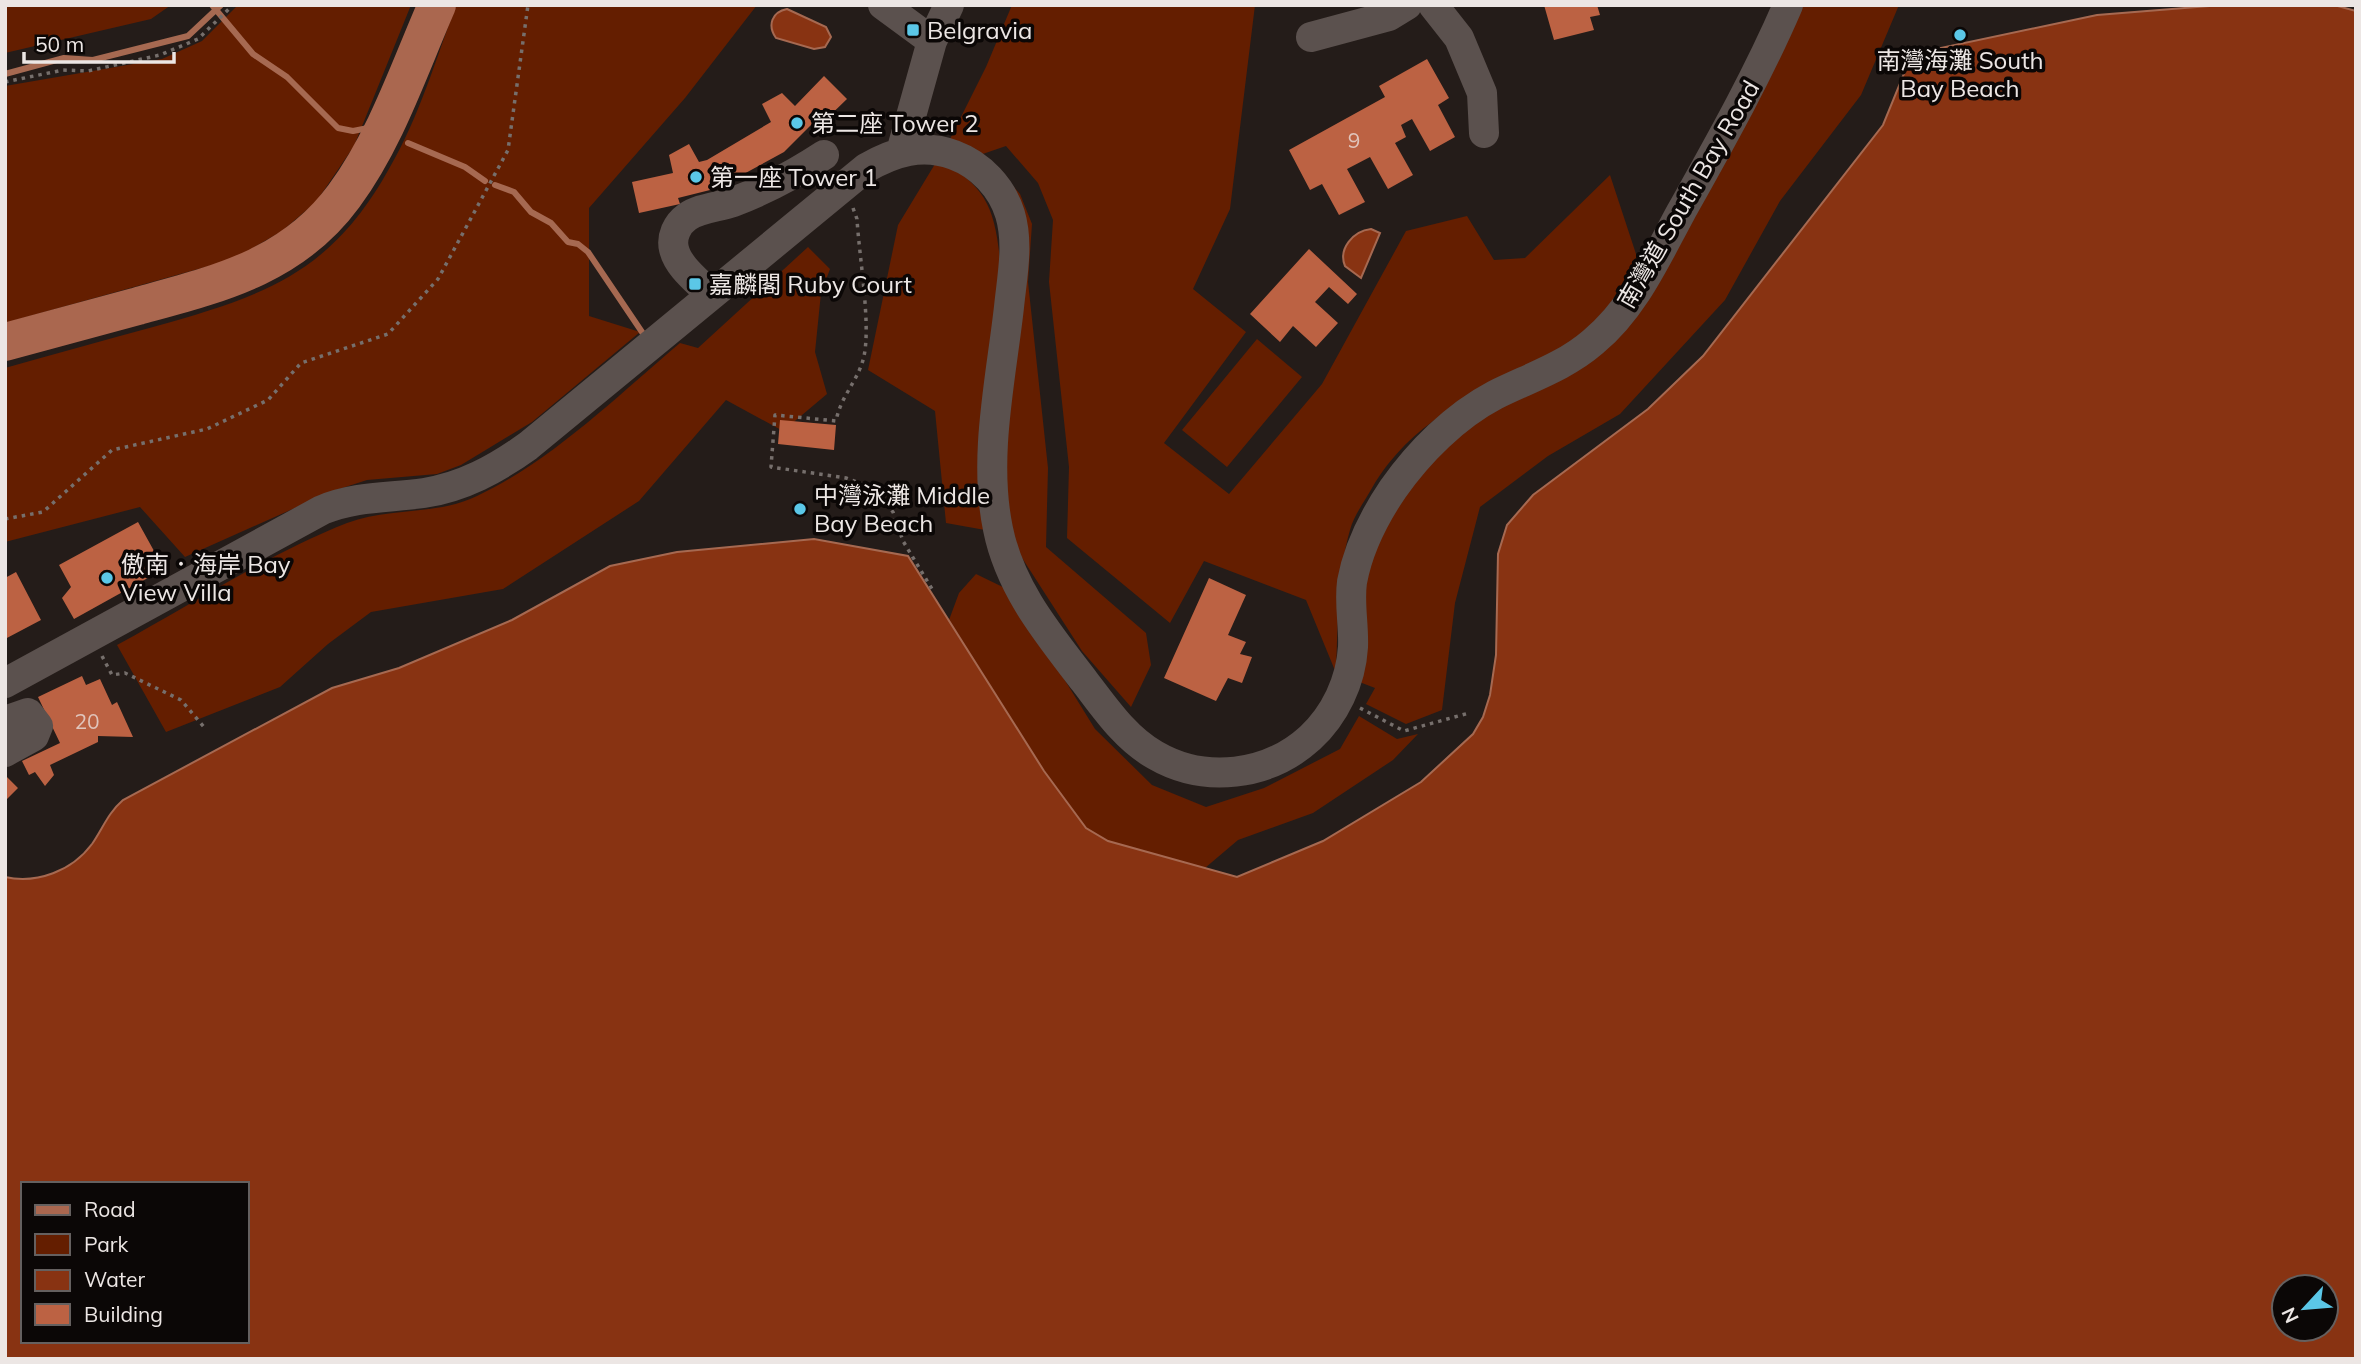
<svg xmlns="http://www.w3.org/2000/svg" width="2361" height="1364" viewBox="0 0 2361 1364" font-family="Mulish,'Noto Sans TC',sans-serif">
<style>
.green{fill:#641e00}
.water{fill:#883312;stroke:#a66951;stroke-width:2;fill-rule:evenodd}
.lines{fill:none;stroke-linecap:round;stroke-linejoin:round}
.stream{stroke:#a66951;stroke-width:6}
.building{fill:#bc6243}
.path{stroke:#766f6c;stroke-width:3.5;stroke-dasharray:3.5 5;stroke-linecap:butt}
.minor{stroke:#5b514e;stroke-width:30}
.major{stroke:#aa674f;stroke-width:38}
.poi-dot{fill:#5bc7e7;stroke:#0b0706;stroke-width:2.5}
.labels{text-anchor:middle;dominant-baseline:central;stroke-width:7;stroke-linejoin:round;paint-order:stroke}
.number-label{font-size:21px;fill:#e0c5bc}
.poi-label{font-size:24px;fill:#ece6e4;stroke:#0b0706;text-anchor:start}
.street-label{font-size:24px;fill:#ece6e4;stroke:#0b0706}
</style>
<rect width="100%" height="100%" fill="#241c19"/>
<!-- green -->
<path class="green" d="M5 5H171L151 19 5 53Z
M238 5H411L354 146 316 202 282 231 234 259 5 323V86L162 59 202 41Z
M456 5H757L685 98 589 208V316L640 332 532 422 461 465 437 474 367 480 333 491 185 557 140 507 5 542V368C55 354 104 340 153 327 264 296 331 274 390 167 419 117 436 59 456 5Z
M1012 5H1255L1230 209 1193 289 1246 332 1164 443 1229 494 1322 384 1406 231 1467 216 1494 260 1525 258 1610 175 1638 260C1622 287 1605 316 1579 335 1505 392 1425 399 1372 488 1365 501 1354 515 1350 530 1337 575 1338 626 1336 673L1306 600 1204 561 1170 623 1067 538 1069 467 1049 282 1053 220 1038 183 1006 146 971 158 949 141 986 67Z
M1790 5H1899L1861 95 1780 201 1725 300 1620 414 1548 456 1480 507 1455 603 1442 710 1406 724 1366 704 1375 688 1349 678 1355 580 1396 474 1588 346Z
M938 159C985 186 994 205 1000 259L985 530 946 523 935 411 868 370 898 225Z
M1003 175 1020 194 1032 224 1028 282 1048 468 1046 547 1146 633 1151 665 1131 707 1082 651 1006 533Z
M808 247 830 269 821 293 815 352 827 394 783 431 726 400 639 501 503 589 371 612 328 644 280 687 166 732 117 645C193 604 266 555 347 523 389 507 435 516 477 496 553 460 616 397 680 343L698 348Z
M1257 339 1302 377 1227 467 1182 430Z
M976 574 1009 590 1095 729 1152 785 1206 807 1264 788 1340 749 1359 716 1397 739 1418 734 1393 760 1313 813 1238 840 1205 868 1107 841 1086 828 1044 771 949 620 959 593Z"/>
<!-- water -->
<path class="water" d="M2222 5H2334L2356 11V1359H5V877C37 884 72 871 92 844 103 828 108 813 123 800L332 688 399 668 512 620 610 566 677 552 814 539 908 556 1044 771 1086 828 1108 841 1237 877 1323 841 1421 782 1473 734 1483 717 1490 695 1496 655 1498 554 1507 525 1533 495 1648 409 1703 356 1883 125 1912 54 2097 15ZM23 1184H247V1341H23ZM2284 1287H2326V1329H2284Z
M787 9 826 27 831 37 825 47 814 49 776 38C767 25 772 12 787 9Z
M1371 229 1380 233 1361 278 1345 266C1338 249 1353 231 1371 229Z"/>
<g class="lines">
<!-- stream -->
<path class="stream" d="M212 5 253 54 287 77 338 128 353 131 368 128
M5 74 64 58 93 60 188 36 221 5
M408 143 465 167 485 181
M495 185 514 192 531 212 551 223 568 242 578 244 588 252 644 335"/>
</g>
<!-- building -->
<path class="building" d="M1544 5H1597L1600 15 1590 17 1594 30 1554 40Z
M1427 59 1449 98 1438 105 1455 137 1430 151 1412 119 1401 125 1406 137 1395 143 1413 175 1388 189 1370 157 1347 169 1365 202 1339 215 1322 184 1310 190 1289 150 1385 97 1379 86Z
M824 76 847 99 817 128 813 123 784 152 718 188 678 198 680 204 639 213 632 182 673 173 669 155 689 144 699 162 707 160 771 122 762 104 782 93 795 106Z
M1309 249 1357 294 1348 304 1329 287 1315 302 1338 323 1316 347 1293 326 1280 342 1250 314Z
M780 420 836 425 834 450 778 444Z
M138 522 164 569 74 619 62 598 71 587 59 565Z
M16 572 41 620 5 639V578Z
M1209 578 1246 595 1228 635 1246 642 1240 654 1252 657 1242 683 1228 678 1216 701 1164 678Z
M82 676 86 685 100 679 112 705 117 702 133 737 98 736V742L50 765 54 775 45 786 35 772 29 775 22 761 60 743 38 697Z
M5 775 18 788 5 801Z"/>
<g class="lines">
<!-- path -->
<path class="path" d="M5 82 63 70 88 71 160 55 198 39 233 5
M853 208 857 219C859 255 871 324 864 356 859 380 841 395 836 421L775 415 771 467 846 478 873 488 893 512 903 541 932 589
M5 519 43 512 112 450 207 429 268 400 301 363 388 334 438 279 508 150 528 5
M102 656 112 675 125 673 181 700 204 727
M1360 708 1404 731 1469 713"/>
<!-- minor -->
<path class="minor" d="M883 5 932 41
M1433 5 1459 38 1482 93 1484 133
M1311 37 1389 16 1407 5
M901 152 932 41 949 5
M711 295C699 282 678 267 674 249 671 237 677 224 687 217 699 208 719 207 733 202 765 190 795 174 824 155
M5 683 322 510C356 496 388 498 424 493 463 487 496 469 528 446L866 168C894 152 922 143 954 155 981 165 1002 188 1010 214 1019 244 1012 277 1009 307 1001 379 983 457 998 529 1010 589 1049 635 1085 682 1105 708 1125 738 1155 755 1205 784 1268 776 1310 738 1335 715 1351 681 1353 647 1354 625 1349 604 1352 582 1358 549 1374 517 1393 489 1419 452 1455 416 1495 395 1529 378 1564 367 1593 342 1634 308 1656 258 1681 212 1719 144 1757 77 1788 5
M5 721 28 713 38 726 34 736 5 752"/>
<!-- major -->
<path class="major" d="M5 342C50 330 94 318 138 306 218 284 292 267 344 196 386 139 409 69 437 5"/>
</g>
<!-- markers -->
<g class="poi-dot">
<rect x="906" y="23" width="14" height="14" rx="3.5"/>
<circle cx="1960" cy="35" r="7"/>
<circle cx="797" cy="123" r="7"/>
<circle cx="696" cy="177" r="7"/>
<rect x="688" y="277" width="14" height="14" rx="3.5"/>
<circle cx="800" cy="509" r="7"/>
<circle cx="107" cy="578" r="7"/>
</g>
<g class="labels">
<!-- number labels -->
<g class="number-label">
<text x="1354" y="140">9</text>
<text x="87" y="721">20</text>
</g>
<!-- poi labels -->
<g class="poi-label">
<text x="927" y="30">Belgravia</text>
<text x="1960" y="60" text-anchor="middle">南灣海灘 South<tspan x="1960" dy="28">Bay Beach</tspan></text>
<text x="811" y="123">第二座 Tower 2</text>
<text x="710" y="177">第一座 Tower 1</text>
<text x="709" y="284">嘉麟閣 Ruby Court</text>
<text x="814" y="495">中灣泳灘 Middle<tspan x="814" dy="28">Bay Beach</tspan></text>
<text x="121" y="564">傲南．海岸 Bay<tspan x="121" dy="28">View Villa</tspan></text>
</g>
<!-- street labels -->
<g class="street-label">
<text transform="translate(1688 194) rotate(-60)">南灣道 South Bay Road</text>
</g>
</g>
<!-- border -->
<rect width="2361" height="1364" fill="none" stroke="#ece6e4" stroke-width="14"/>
<!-- legend -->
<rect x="21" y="1182" width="228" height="161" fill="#0b0706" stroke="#65605f" stroke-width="2"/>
<rect x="35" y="1205" width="35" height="10" fill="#aa674f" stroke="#65605f" stroke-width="2"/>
<text x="84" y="1217" font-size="21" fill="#ece6e4">Road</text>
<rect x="35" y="1234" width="35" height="21" fill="#641e00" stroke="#65605f" stroke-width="2"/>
<text x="84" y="1252" font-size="21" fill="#ece6e4">Park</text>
<rect x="35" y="1270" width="35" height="21" fill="#883312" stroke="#65605f" stroke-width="2"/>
<text x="84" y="1287" font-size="21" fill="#ece6e4">Water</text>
<rect x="35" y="1304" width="35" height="21" fill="#bc6243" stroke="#65605f" stroke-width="2"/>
<text x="84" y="1322" font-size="21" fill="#ece6e4">Building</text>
<!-- north arrow -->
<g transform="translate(2305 1308) rotate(244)"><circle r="33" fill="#0b0706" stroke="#65605f" stroke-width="2"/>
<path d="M0-5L12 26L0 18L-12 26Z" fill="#5bc7e7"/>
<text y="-10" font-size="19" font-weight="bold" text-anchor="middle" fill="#ece6e4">N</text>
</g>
<!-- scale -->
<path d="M24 52v10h150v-10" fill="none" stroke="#ece6e4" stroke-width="3.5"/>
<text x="35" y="52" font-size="21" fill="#ece6e4" stroke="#0b0706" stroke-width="5" paint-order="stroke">50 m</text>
</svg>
